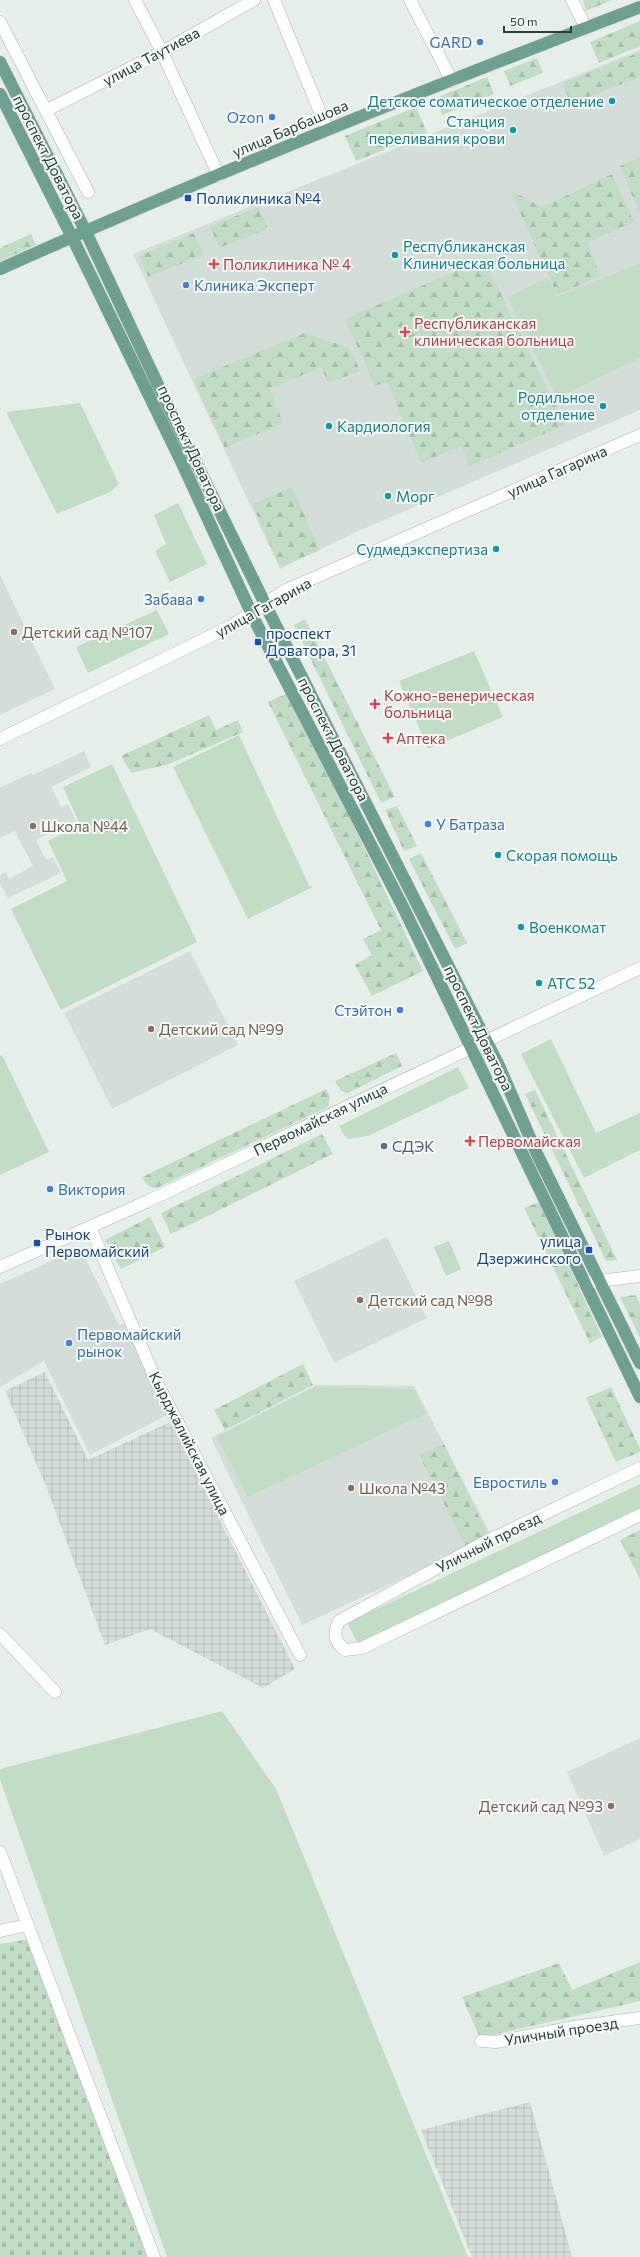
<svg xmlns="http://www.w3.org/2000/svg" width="640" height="2257" viewBox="0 0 640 2257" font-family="Commissioner,sans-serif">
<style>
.built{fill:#d4ded9}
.industrial{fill:url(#industrial-grid)}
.green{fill:#c1ddc6}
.forest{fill:url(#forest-firs)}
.cemetery{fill:url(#cemetery-stones)}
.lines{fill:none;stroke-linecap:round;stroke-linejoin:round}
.minor-casing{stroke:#a9b6b1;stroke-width:13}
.major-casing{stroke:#c2c9c7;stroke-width:13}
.minor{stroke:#fff;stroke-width:12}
.major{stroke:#6da090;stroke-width:12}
.shop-dot{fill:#3f7fe0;stroke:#f6faf8;stroke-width:1.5}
.culture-dot{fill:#0f9aa8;stroke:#f6faf8;stroke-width:1.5}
.transit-dot{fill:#1a4fb4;stroke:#f6faf8;stroke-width:1.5}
.health-dot{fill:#e0444e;stroke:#f6faf8;stroke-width:1.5}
.education-dot{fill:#8d6e63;stroke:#f6faf8;stroke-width:1.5}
.service-dot{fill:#5c6f8a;stroke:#f6faf8;stroke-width:1.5}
.labels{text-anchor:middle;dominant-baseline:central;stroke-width:4;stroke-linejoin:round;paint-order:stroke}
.shop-label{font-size:15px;fill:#366cbe;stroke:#f6faf8;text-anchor:end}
.street-label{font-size:15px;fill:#263f37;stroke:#f6faf8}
.culture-label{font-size:15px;fill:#0d838f;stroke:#f6faf8;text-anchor:start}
.transit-label{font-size:15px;fill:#164399;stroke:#f6faf8;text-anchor:start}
.health-label{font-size:15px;fill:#be3a42;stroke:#f6faf8;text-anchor:start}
.education-label{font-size:15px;fill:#785e54;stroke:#f6faf8;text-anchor:start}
.service-label{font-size:15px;fill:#4e5e75;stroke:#f6faf8;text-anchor:start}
</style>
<defs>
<pattern id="industrial-grid" width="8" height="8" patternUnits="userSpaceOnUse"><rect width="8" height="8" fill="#d4ded9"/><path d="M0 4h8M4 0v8" fill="none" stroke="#b6c0bb"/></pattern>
<pattern id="forest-firs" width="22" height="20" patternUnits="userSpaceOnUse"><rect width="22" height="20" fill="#c1ddc6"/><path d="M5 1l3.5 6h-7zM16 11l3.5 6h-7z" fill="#a6bfab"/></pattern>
<pattern id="cemetery-stones" width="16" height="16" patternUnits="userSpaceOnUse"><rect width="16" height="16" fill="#c1ddc6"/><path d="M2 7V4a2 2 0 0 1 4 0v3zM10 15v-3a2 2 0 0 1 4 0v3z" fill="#a6bfab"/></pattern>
</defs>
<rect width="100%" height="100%" fill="#e6eeea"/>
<!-- built -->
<path class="built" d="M640 50V410L356 532 280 569 133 254Z
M0 575 55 689 0 715Z
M84 751 91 767 51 787 61 807 68 804 76 821 36 840 46 860 53 857 61 873 8 898 0 883V875L6 872 9 879 33 866 15 831 0 838V788L31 773 33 775Z
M190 951 238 1045 112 1109 64 1013Z
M387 1237 427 1318 334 1363 294 1281Z
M80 1248 119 1325 127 1323 173 1412 90 1455 44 1361 0 1387V1284Z
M316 1385 414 1386 492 1537 302 1625 211 1438Z
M640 1738V1839L604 1856 567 1772Z"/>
<!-- industrial -->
<path class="industrial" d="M45 1372 88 1460 170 1422 295 1669 263 1688 150 1629 105 1645 46 1486 5 1391Z
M530 2102 572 2257H472L421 2130Z"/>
<!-- green -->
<path class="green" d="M640 263V358L557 398 507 297 548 278 557 297Z
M80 403 119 484 110 492 57 514 6 412Z
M178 503 207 564 170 582 155 551 166 544 154 515Z
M157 610 169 634 88 673 76 647Z
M474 651 503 717 428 749 399 681Z
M239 735 309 885 313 887 248 919 173 767Z
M112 764 197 942 61 1010 11 909 67 881 48 841 80 825 63 787Z
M551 1039 596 1133 640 1113V1150L584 1178 521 1054Z
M2 1055 49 1152 0 1175V1056Z
M458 1067 469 1088 368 1136 348 1139 344 1135 339 1126Z
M449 1241 461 1269 446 1276 434 1247Z
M315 1387 414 1389 427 1413 248 1497 217 1437Z
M640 1484V1513L360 1647 347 1623Z
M222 1711 276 1789 468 2257H167L0 1779V1769Z"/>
<!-- forest -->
<path class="forest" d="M583 0H612L586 11Z
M640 21V46L599 63 590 42Z
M640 52V77L571 104 562 83Z
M537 58 543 73 510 86 504 71Z
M487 77 494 94 442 115 436 98Z
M416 107 427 133 356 161 345 136Z
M640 157V214L620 166Z
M612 174 634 222 588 242 600 276 557 295 510 190 542 207Z
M259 207 268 229 219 248 210 226Z
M194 233 203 255 148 277 139 256Z
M31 234 36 245 0 261V248Z
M484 259 565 425 470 466 461 446 421 463 387 382 375 386 345 319Z
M305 333 350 348 360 371 328 383 321 367 270 389 283 423 225 448 193 379Z
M292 487 320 550 280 567 252 504Z
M305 619 395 797 381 803 294 625Z
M290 692 423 971 372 996 355 965 372 955 363 939 381 930 268 702Z
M209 715 216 730 238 720 243 732 169 764 131 773 121 756Z
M397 806 417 846 404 851 385 810Z
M421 853 467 943 455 949 409 859Z
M396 1053 402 1066 348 1093 341 1091 335 1081Z
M326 1089 330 1097 328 1107 157 1188C148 1188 146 1184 142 1177Z
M535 1090 617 1260 606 1261 525 1094Z
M322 1134 333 1154 171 1234 161 1213Z
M539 1202 602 1337 590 1343 524 1208Z
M150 1217 165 1247 121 1269 105 1240Z
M636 1295 640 1304V1338L620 1297Z
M303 1364 313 1385 225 1430 214 1410Z
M611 1387 640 1449V1452L616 1462 586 1398Z
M444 1444 488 1535 465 1545 419 1455Z
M640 1530V1579L620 1540Z
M640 1962V2001L480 2038 462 1997 559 1963 572 1990Z"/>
<!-- cemetery -->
<path class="cemetery" d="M31 1939 151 2257H0V1944Z"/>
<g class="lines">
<defs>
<path id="minor" d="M135 0 162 52 219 176
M274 0 327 129
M410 0 452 81
M572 0 586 28
M0 22 88 192
M47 110 162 52 254 0
M0 739 231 626 284 591 640 435
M90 1227 157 1383 300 1655
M0 1267 148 1201 640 968
M584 1283 640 1276
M640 1468 485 1542 339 1621C333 1634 334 1641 345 1650L362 1648 640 1515
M0 1634 55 1692
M0 1852 154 2257
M0 1931 28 1925
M481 2041 496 2042 574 2027 640 2018"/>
<path id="major" d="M0 62 85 230 158 385 271 616 499 1066 537 1154 640 1363
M0 94 72 237 181 461 256 623 403 907 640 1397
M0 269C210 175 425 89 640 7"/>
</defs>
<!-- minor casing -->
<use href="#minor" class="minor-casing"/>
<!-- major casing -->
<use href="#major" class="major-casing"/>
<!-- minor -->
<use href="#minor" class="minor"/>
<!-- major -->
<use href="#major" class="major"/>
</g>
<!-- markers -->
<g class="shop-dot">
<circle cx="480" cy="42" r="4"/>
<circle cx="272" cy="117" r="4"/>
<circle cx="186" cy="285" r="4"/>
<circle cx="201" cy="599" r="4"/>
<circle cx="428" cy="824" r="4"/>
<circle cx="400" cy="1010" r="4"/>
<circle cx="50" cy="1189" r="4"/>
<circle cx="69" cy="1343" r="4"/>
<circle cx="555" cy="1482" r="4"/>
</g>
<g class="culture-dot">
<circle cx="612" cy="101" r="4"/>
<circle cx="513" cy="130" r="4"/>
<circle cx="395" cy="255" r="4"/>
<circle cx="603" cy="406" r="4"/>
<circle cx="329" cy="426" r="4"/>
<circle cx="388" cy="496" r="4"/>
<circle cx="496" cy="549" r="4"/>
<circle cx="498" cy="855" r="4"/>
<circle cx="521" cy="927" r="4"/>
<circle cx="539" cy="983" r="4"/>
</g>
<g class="transit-dot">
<rect x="184" y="194" width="8" height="8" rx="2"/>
<rect x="254" y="638" width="8" height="8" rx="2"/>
<rect x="33" y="1239" width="8" height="8" rx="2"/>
<rect x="585" y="1246" width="8" height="8" rx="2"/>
</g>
<g class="health-dot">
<path d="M212 258h4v4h4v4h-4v4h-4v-4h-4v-4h4z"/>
<path d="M403 326h4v4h4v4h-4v4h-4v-4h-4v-4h4z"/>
<path d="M373 698h4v4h4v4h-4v4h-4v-4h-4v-4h4z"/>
<path d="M386 732h4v4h4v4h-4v4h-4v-4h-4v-4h4z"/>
<path d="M468 1135h4v4h4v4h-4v4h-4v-4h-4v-4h4z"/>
</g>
<g class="education-dot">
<circle cx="14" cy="632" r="4"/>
<circle cx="33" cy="826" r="4"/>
<circle cx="151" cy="1029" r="4"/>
<circle cx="360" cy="1300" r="4"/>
<circle cx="351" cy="1488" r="4"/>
<circle cx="611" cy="1806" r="4"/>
</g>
<circle class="service-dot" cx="384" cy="1146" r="4"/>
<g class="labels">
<!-- shop labels -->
<g class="shop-label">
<text x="472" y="42">GARD</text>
<text x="264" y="117">Ozon</text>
<text x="194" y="285" text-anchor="start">Клиника Эксперт</text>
<text x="193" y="599">Забава</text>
<text x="436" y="824" text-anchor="start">У Батраза</text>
<text x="392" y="1010">Стэйтон</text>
<text x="58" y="1189" text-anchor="start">Виктория</text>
<text x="77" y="1334" text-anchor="start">Первомайский<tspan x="77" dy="17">рынок</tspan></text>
<text x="547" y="1482">Евростиль</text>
</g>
<!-- street labels -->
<g class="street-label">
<text transform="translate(151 56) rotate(-28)">улица Таутиева</text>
<text transform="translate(290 128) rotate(-23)">улица Барбашова</text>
<text transform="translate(49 157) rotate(63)">проспект Доватора</text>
<text transform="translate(192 448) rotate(65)">проспект Доватора</text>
<text transform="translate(557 471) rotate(-24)">улица Гагарина</text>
<text transform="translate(263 607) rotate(-29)">улица Гагарина</text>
<text transform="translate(334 739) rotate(63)">проспект Доватора</text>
<text transform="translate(479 1028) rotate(64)">проспект Доватора</text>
<text transform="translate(320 1119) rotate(-26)">Первомайская улица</text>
<text transform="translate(190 1443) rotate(63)">Кырджалийская улица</text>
<text transform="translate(488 1542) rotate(-27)">Уличный проезд</text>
<text transform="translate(561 2031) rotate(-9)">Уличный проезд</text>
</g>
<!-- culture labels -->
<g class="culture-label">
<text x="604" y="101" text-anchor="end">Детское соматическое отделение</text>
<text x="505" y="121" text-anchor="end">Станция<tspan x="505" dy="17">переливания крови</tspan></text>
<text x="403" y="246">Республиканская<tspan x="403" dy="17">Клиническая больница</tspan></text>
<text x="595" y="397" text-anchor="end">Родильное<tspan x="595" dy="17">отделение</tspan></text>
<text x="337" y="426">Кардиология</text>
<text x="396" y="496">Морг</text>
<text x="488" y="549" text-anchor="end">Судмедэкспертиза</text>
<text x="506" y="855">Скорая помощь</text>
<text x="529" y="927">Военкомат</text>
<text x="547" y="983">АТС 52</text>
</g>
<!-- transit labels -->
<g class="transit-label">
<text x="196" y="198">Поликлиника №4</text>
<text x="266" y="633">проспект<tspan x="266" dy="17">Доватора, 31</tspan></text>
<text x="45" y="1234">Рынок<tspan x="45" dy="17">Первомайский</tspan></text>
<text x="581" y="1241" text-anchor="end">улица<tspan x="581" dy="17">Дзержинского</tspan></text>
</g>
<!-- health labels -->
<g class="health-label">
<text x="223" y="264">Поликлиника № 4</text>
<text x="414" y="323">Республиканская<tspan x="414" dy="17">клиническая больница</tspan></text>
<text x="384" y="695">Кожно-венерическая<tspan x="384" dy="17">больница</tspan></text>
<text x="396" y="738">Аптека</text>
<text x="478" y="1141">Первомайская</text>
</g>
<!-- education labels -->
<g class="education-label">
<text x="22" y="632">Детский сад №107</text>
<text x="41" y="826">Школа №44</text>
<text x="159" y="1029">Детский сад №99</text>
<text x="368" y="1300">Детский сад №98</text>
<text x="359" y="1488">Школа №43</text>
<text x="603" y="1806" text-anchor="end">Детский сад №93</text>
</g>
<!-- service labels -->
<g class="service-label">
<text x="392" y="1146">СДЭК</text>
</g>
</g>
<!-- scale -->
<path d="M504 26v6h67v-6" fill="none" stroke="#263f37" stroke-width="2"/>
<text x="510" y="26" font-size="12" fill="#263f37" stroke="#f6faf8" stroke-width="3" paint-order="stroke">50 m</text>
</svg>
